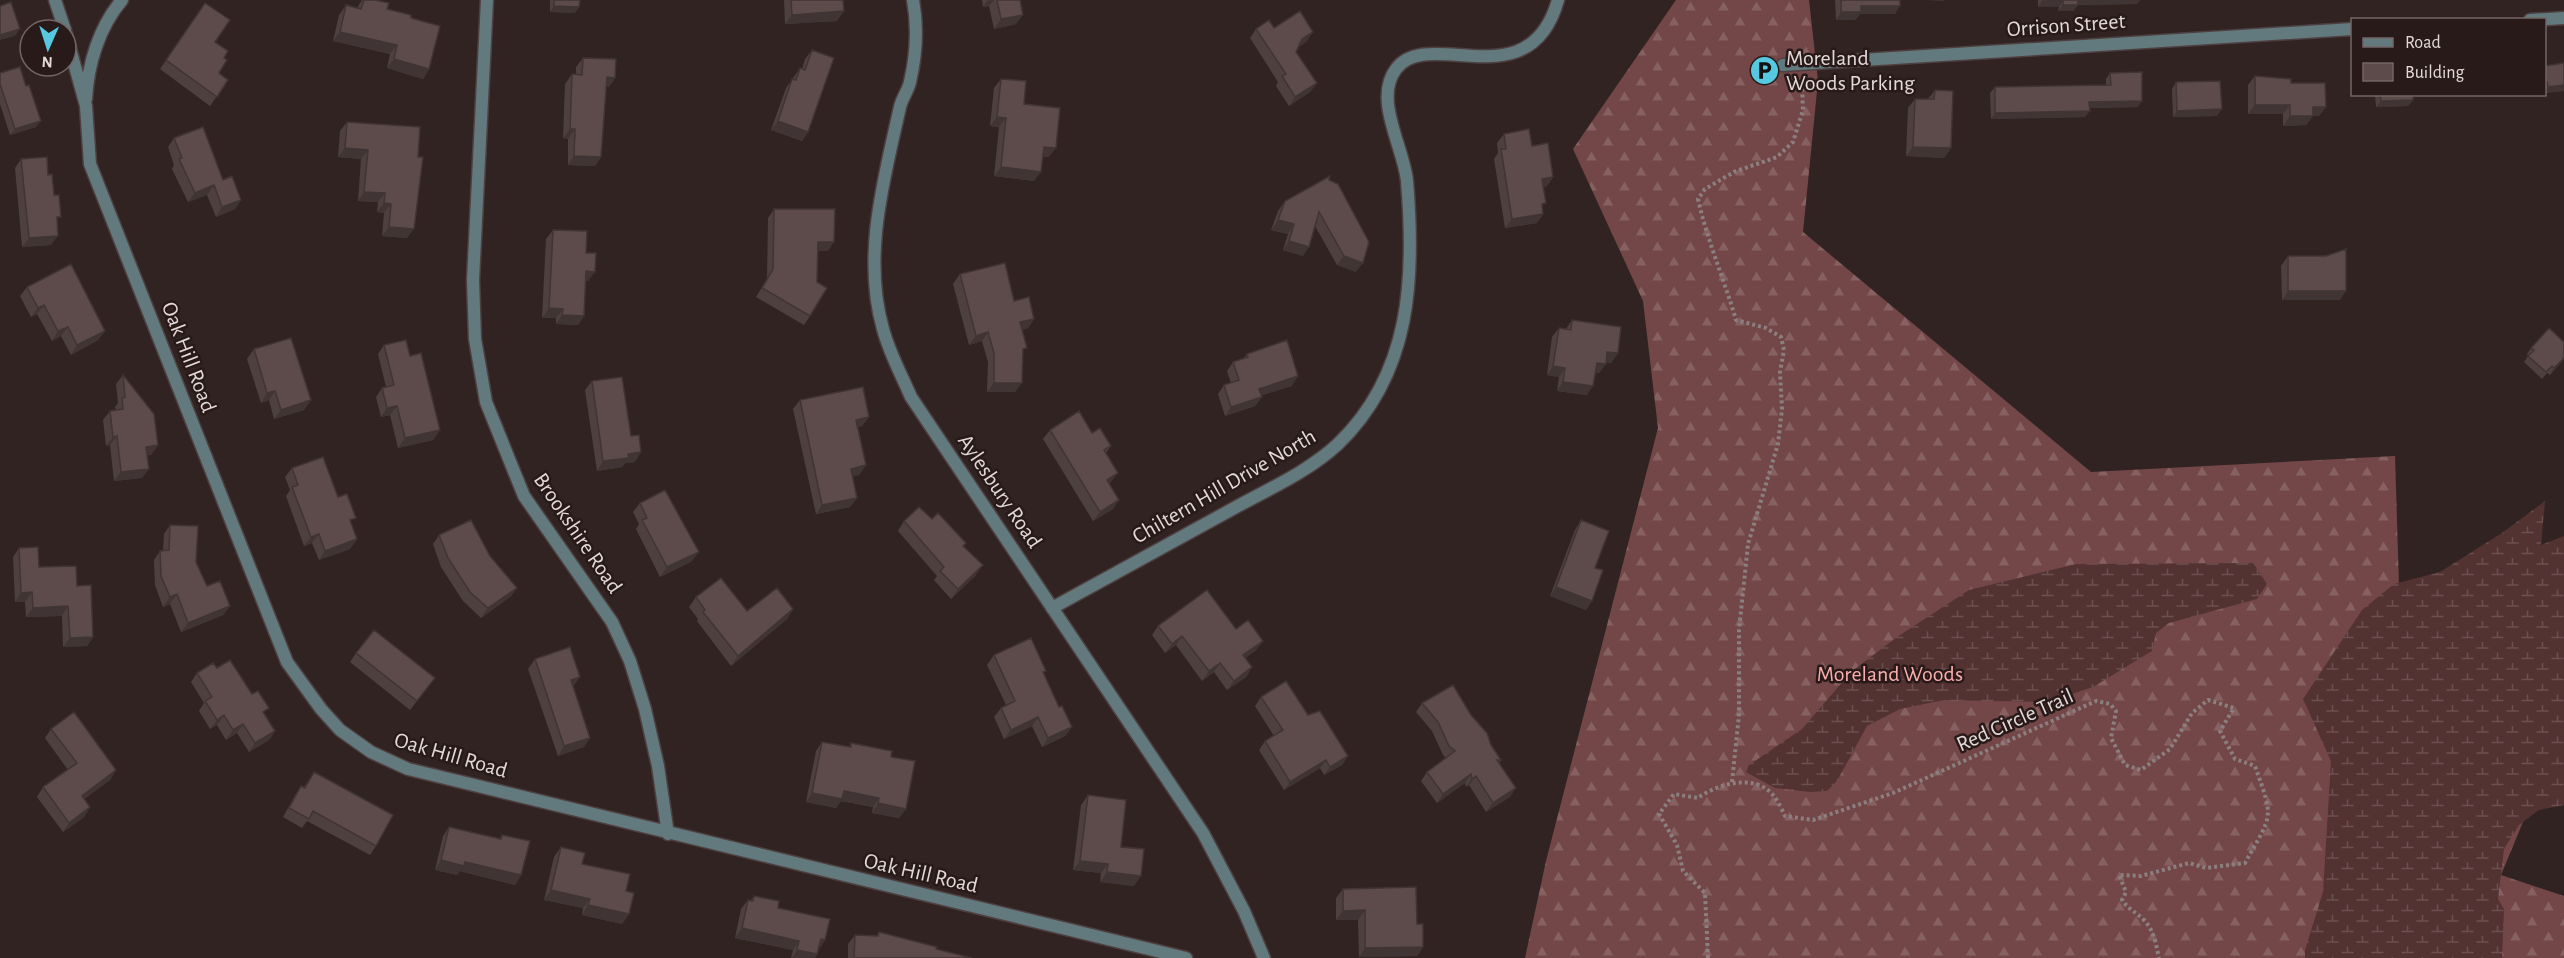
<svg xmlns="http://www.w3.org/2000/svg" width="2564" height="958" viewBox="0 0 2564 958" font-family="'Alegreya Sans',sans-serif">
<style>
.forest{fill:url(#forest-firs)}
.wetland{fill:url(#wetland-marsh)}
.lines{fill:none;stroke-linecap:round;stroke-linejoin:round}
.street-casing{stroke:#4e4040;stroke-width:15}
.path{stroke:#8b7f7f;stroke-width:4;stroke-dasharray:3 3;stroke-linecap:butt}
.street{stroke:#62797e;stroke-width:12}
.wall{fill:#4f4040}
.shaded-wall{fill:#403434}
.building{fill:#5c4b4a;stroke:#403434;stroke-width:1.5}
.labels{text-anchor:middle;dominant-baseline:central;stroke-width:5;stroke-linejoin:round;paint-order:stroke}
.street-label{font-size:22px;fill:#e3d9d9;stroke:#281a19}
.poi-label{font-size:22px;fill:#e3d9d9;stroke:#281a19;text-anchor:start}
.park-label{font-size:22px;fill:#faadac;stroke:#281a19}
</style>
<defs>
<pattern id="forest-firs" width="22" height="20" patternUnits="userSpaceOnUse" patternTransform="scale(1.5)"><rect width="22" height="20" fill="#734747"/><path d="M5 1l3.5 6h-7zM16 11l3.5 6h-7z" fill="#876161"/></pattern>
<pattern id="wetland-marsh" width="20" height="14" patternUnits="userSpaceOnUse" patternTransform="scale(1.5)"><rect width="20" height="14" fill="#533232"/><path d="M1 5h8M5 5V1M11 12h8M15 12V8" fill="none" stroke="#6c4f4f"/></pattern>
</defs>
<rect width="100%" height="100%" fill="#322323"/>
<!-- forest -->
<path class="forest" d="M1676 0H1809L1818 81 1803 232 2091 472 2395 456 2405 782 2535 793 2501 875 2564 896V958H1525L1546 861 1658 428 1643 301 1573 149Z"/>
<!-- wetland -->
<path class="wetland" d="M2545 501 2541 545 2564 536V805L2539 810 2519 825 2504 849 2498 899 2504 909 2502 958H2305V950L2323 892 2331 761 2303 699 2362 610 2394 584 2440 572 2502 533Z
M2253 563 2267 584 2257 599 2169 623 2156 633 2152 651 2093 687 2048 702 1944 700 1900 709 1867 726 1837 781 1827 791 1810 792 1775 788 1746 772 1749 765 1802 729 1851 672 1897 637 1969 590 2076 564Z"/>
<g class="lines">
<defs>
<path id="street" d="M55 0 65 30
M487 0 473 280 475 339 486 402 524 496 612 622 630 661 645 709 658 766 668 834
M913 0C918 27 916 56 910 82 908 91 902 98 900 107 884 179 862 256 883 329 889 352 901 374 911 397L1203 833 1244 911 1264 958
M2530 20 2564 18
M66 34 86 106 90 164 287 662 321 709 340 730 371 752 408 769 1186 958
M1783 65 2352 29
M86 99C88 64 99 27 122 0
M1052 608C1111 576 1169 544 1227 512 1264 491 1307 473 1338 444 1412 373 1415 276 1407 181 1404 148 1373 99 1396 69 1428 25 1529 102 1558 0"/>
</defs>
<!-- street casing -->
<use href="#street" class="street-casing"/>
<!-- path -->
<path class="path" d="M1732 782 1739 715V630L1748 544 1778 444 1782 409 1780 372 1784 350 1781 337 1766 328 1736 320C1724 279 1707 240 1698 199L1705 189 1734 172 1777 157 1793 142 1803 110 1802 85 1796 79
M1708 958 1705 893 1683 871 1677 845 1659 814 1674 794 1698 798C1717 784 1755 773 1773 795 1778 801 1782 810 1785 816L1813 820 1893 793 2096 701 2110 704 2116 711 2111 738 2125 765 2141 770 2170 749 2192 713 2208 700 2234 708 2220 731 2235 759 2255 766C2274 820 2273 813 2245 863L2206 868 2189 863 2141 876 2119 875 2126 892 2122 900C2129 910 2136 912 2144 920 2154 930 2156 945 2159 958"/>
<!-- street -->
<use href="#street" class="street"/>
</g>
<!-- wall -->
<path class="wall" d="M362 0H375L387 9 411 18 429 69 423 79 387 68 390 54 333 41 339 15 346 5 357 8Z
M550 0H580L575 13 550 12Z
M784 0H843L837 21 785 24Z
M982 0H1020L1016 24 994 29 989 6 983 7Z
M1835 0H1900L1895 14H1860L1855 20H1836Z
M2038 0H2140L2137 4 2078 5 2073 11H2058L2059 7H2038Z
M205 3 215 42 224 58 219 73 228 80 210 106 160 69Z
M1274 28 1307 41 1299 47 1296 52 1317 83 1310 92 1289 106 1276 86 1278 82 1250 38 1256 29Z
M812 50 808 132 802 141 771 130 786 88 800 68 802 69 805 59Z
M583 58 615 78 609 87H606L601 157 595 166 568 165V139L563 138 565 84 572 74 576 75V67Z
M2544 66 2564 91 2544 93Z
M0 73 36 127 10 135 0 104Z
M2110 73 2138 107 2090 108 2085 117 1991 119 1990 93 1995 87 2106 85V79Z
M2255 76 2291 83 2326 107 2319 116H2313L2306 125 2283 126V114H2248V85Z
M1001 79 1024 104 1049 157H1043L1034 181 994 176 999 127 990 126 994 88Z
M2176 82 2217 116 2173 117 2172 89Z
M1935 90 1951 148 1944 158 1906 156 1908 108 1915 99H1928Z
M2375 94H2413V100L2408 106 2376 107Z
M347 122 420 127 407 238 382 236 384 213 377 212 378 202 358 201 361 159 338 157 340 131Z
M1504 134 1532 146 1553 177 1547 186 1543 187 1542 208 1543 214 1537 223 1505 228 1494 159 1498 153 1497 143Z
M174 138 223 180 241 200 235 209 216 217 207 195 188 202 172 169 174 165 168 147Z
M21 159 48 175 54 195 51 245 22 247 15 168Z
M1329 180 1356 272 1337 265 1315 226 1303 256 1283 250 1288 234 1271 230 1278 211 1285 201Z
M774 209 828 251H818L810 316 804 325 756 297 767 279 768 218Z
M553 230 586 253 588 281H586L584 316 578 325 556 324V318H542L546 239Z
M2288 256 2340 300H2282L2281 266Z
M960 274 1014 301 1034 319 1028 328 1022 330 1023 354 1015 392H987L988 362 982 341 969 345 953 284Z
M27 287 105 331 98 340 71 355 61 336 52 341 37 314 31 317 20 296Z
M1572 320 1618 353 1611 363 1606 362V364L1599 373H1595L1587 395 1557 391 1559 377 1547 375 1552 337 1559 328 1566 329Z
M384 345 410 356 440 430 433 440 398 448 390 415 381 417 376 397 382 388 386 387 378 354Z
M2531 348 2564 359 2550 375 2547 373 2542 379 2524 362 2528 356 2527 354Z
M254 349 311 400 304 410 274 419 269 400 261 403 247 359Z
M1247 354 1292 386 1261 395 1262 397 1255 406 1225 416 1218 394 1224 385 1231 383 1227 371 1233 362 1243 359Z
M123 375 158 445 151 455H147L142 478 114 481 110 445 106 446 103 420 110 411 116 410 115 407 118 403 116 384Z
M592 381 635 462 625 463 622 467 597 471 585 390Z
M800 400 869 417 862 426 858 427 866 465 859 475 852 476 857 498 850 507 816 514 793 409Z
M1050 430 1092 433 1111 446 1106 453 1111 482 1109 484 1113 509 1093 521 1043 439Z
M292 468 338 497 351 525 357 539 350 549 319 560 312 543 304 546 286 496 290 490 285 477Z
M640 503 692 561 660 577 636 529 639 524 633 512Z
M932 519 964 546 976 575 951 599 934 580 937 576 898 531 904 521Z
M1581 520 1595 568 1592 601 1586 610 1550 596 1575 530Z
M170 525 196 562 207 586 230 606 223 615 181 632 170 604 163 607 155 585 154 560 160 551 163 550 164 534Z
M439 535 517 588 510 597 481 618 463 601 441 567 433 544Z
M19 548 39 567 77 586 93 637 87 646 63 647 62 616 26 617 25 602H15L13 557Z
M696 597 747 611 793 609 787 619 731 666 697 621 698 619 689 607Z
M1158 626 1236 629 1263 641 1256 650 1245 658 1252 667 1246 677 1227 690 1214 672 1202 681 1176 645 1165 653 1152 635Z
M356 653 435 678 410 710 350 662Z
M994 655 1044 674 1059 707 1072 727 1065 736 1042 747 1032 726 1004 739 994 717 1001 708 1006 705 987 665Z
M535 659 573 687 584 747 558 756 528 669Z
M217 668 265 714 275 731 269 740 249 752 237 733 226 740 217 725 210 729 199 711 204 703 191 682 197 673Z
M1261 697 1308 715 1348 756 1342 765 1324 775 1320 768 1284 790 1259 750 1265 741 1274 736 1255 706Z
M1422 703 1471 715 1501 760 1499 763 1510 797 1486 812 1469 785 1466 787 1465 783 1437 803 1421 781 1427 772 1446 758 1443 755 1432 731 1416 712Z
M51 729 116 770 110 780 84 799 90 807 84 817 63 832 37 797 43 787 68 770 45 738Z
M822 742 849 747 851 743 891 757 906 809 899 818 872 813 873 807 841 801 836 808 806 802 816 751Z
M314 772 376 846 370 855 307 821 302 828 283 817 295 795 301 786 304 787Z
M1088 795 1121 847 1134 886 1100 882 1101 873 1073 870 1081 805Z
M449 827 499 839 502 835 521 875 515 885 460 871 457 875 435 870 443 836Z
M561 847 582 864 626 891 629 914 622 924 582 915 583 908 544 900 554 857Z
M1343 889 1423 947 1417 956 1359 957 1358 920H1336V898Z
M754 896 778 908 819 950 815 958H791L793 950 735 938 741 909 748 900H751Z
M879 932 936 949 972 958H848V944L855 935 876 936Z"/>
<!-- shaded-wall -->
<path class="shaded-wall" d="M988 0H994L989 6 983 7Z
M1923 0H1944V1Z
M2077 0H2140L2137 4 2074 5Z
M2042 1H2063L2059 7H2038Z
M2063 5H2078L2073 11H2058Z
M554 6 579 7 575 13 550 12Z
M1861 6H1900L1895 14H1860L1855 20H1836L1841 12Z
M844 11 837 21 785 24 792 15Z
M1023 15 1016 24 994 29 1001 19Z
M20 29 15 36 0 40V35Z
M340 32 397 45 390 54 333 41Z
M1313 32 1307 41 1295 49 1302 39Z
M394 59 429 69 423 79 387 68Z
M607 77 615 78 609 87H600Z
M1317 83 1310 92 1289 106 1295 97Z
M2564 85V91L2544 93 2548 87Z
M2413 100 2408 106 2376 107 2381 101Z
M2142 101 2138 107 2085 108 2089 102Z
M2255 105H2290L2283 114H2248Z
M2313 107H2326L2319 116H2313L2306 125 2283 126 2290 116Z
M2222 109 2217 116 2173 117 2177 111Z
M2090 111 2085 117 1991 119 1995 113Z
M997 117 1006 118 999 127 990 126Z
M41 121 36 127 10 135 15 129Z
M778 121 808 132 802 141 771 130Z
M570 129H575L568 139 563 138Z
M1044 147 1056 148 1049 157 1037 156Z
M1913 147 1951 148 1944 158 1906 156Z
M345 148 368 150 361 159 338 157Z
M574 156 601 157 595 166 568 165Z
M1001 167 1041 172 1034 181 994 176Z
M1553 177 1547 186 1536 188 1542 179Z
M214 185 207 195 188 202 195 193Z
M364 192 385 193 378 202 358 201Z
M241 200 235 209 216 217 222 207Z
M384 203 391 204 384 213 377 212Z
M1543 214 1537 223 1505 228 1512 219Z
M1278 220 1294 224 1288 234 1271 230Z
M389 227 414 229 407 238 382 236Z
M58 236 51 245 22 247 29 238Z
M1289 241 1309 247 1303 256 1283 250Z
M818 242H834L828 251H811Z
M1344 256 1363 263 1356 272 1337 265Z
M586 271 595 272 588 281H580Z
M2288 291H2346L2340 300H2282Z
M44 305 37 314 31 317 38 308Z
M549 308 563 309 556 318H542Z
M562 315 584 316 578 325 556 324Z
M1034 319 1028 328 1013 332 1020 322Z
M68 327 61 336 52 341 58 331Z
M105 331 98 340 71 355 77 345Z
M988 332 982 341 969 345 976 336Z
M1607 352 1618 353 1611 363 1601 361Z
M2564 358V359L2550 375 2554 368Z
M1597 363 1606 364 1599 373 1590 372Z
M1553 366 1565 368 1559 377 1547 375Z
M1298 376 1292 386 1253 398 1259 389Z
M1563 382 1593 386 1587 395 1557 391Z
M994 383H1022L1015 392H987Z
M275 391 269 400 261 403 267 393Z
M1262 397 1255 406 1225 416 1231 407Z
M311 400 304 410 274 419 281 410Z
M397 406 390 415 381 417 387 408Z
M869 417 862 426 849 429 856 420Z
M440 430 433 440 398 448 405 438Z
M117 436 110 445 106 446 113 437Z
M158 445 151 455 140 456 146 447Z
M641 452 635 462 625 463 622 467 597 471 603 461 628 454Z
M866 465 859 475 844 478 851 469Z
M149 469 142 478 114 481 121 472Z
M1118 473 1111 482 1100 489 1107 480Z
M857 498 850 507 816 514 822 505Z
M1119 500 1113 509 1093 521 1100 512Z
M319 534 312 543 304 546 311 537Z
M357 539 350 549 319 560 325 551Z
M699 552 692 561 660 577 667 567Z
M983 565 976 575 951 599 958 589Z
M1556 587 1592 601 1586 610 1550 596Z
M517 588 510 597 481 618 488 608Z
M32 592 25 602H15L21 593Z
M177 594 170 604 163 607 170 597Z
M68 606 62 616 26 617 33 608Z
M230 606 223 615 181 632 188 623Z
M793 609 787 619 731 666 738 656Z
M1182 636 1176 645 1165 653 1172 644Z
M93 637 87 646 63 647 70 638Z
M1263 641 1256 650 1237 665 1243 655Z
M1220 663 1214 672 1202 681 1209 671Z
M1252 667 1246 677 1227 690 1234 681Z
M580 677 573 687 571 680Z
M224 715 217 725 210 729 217 720Z
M1038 717 1032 726 1004 739 1011 730Z
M243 724 237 733 226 740 233 730Z
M1072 727 1065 736 1042 747 1048 738Z
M275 731 269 740 249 752 255 743Z
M590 738 584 747 558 756 564 746Z
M1348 756 1342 765 1324 775 1330 767Z
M1326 760 1320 768 1284 790 1290 782Z
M116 770 110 780 75 805 82 796Z
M1471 774 1465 783 1437 803 1443 794Z
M1476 776 1469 785 1466 787 1472 779Z
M1516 788 1510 797 1486 812 1493 803Z
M844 791 879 798 873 807 841 801 836 808 806 802 812 793Z
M878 803 906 809 899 818 872 813Z
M90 807 84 817 63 832 69 823Z
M441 860 465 862 521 875 515 885 460 871 457 875 435 870Z
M1080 861 1108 864 1101 873 1073 870Z
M1107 872 1141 876 1134 886 1100 882Z
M551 890 590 899 583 908 544 900Z
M588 905 629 914 622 924 582 915Z
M1365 910 1358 920H1336L1343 911Z
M742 928 799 941 793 950 735 938Z
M821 939 825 940 819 950Z
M1423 947 1417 956 1359 957 1365 948Z
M797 950 817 954 815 958H792Z"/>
<!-- building -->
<path class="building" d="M364 0H375L389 3 387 9 411 15V18L440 26 429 69 394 59 397 45 340 32 346 5 361 9Z
M554 0H580L579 7 554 6Z
M791 0H843L844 11 792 15Z
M997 0H1020L1023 15 1001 19Z
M1841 0H1900V6H1861V12H1841Z
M2042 0H2078V5H2063V1Z
M11 2 20 29 0 35V6Z
M205 3 230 20 215 42 228 51 224 58 227 60 219 73 228 80 217 97 166 60Z
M1300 11 1313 32 1302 39 1296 52 1317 83 1295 97 1282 76 1286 74 1256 29 1269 20 1274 28Z
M812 50 834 58 808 132 778 121 792 79 796 80 800 68 805 70Z
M583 58 616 59 615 78 607 77 601 157 574 156 575 129H570L572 74 582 75Z
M2564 63V85L2548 87 2547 82 2544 83V66Z
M20 67 26 86 29 85 41 121 15 129 0 84V73Z
M2142 72V101L2089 102 2090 111 1995 113V87L2111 85 2110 73Z
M2255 76 2291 79V83H2325L2326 107H2313V116H2290V105H2255Z
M1001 79 1026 81 1024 104 1060 108 1056 148 1044 147 1041 172 1001 167 1006 118 997 117Z
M2220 81 2222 109 2177 111 2176 82Z
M1935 90 1953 91 1951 148 1913 147 1915 99H1934Z
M2380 94H2413V100L2381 101Z
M347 122 420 127 418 157H423L414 229 389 227 391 204 384 203 385 193 364 192 368 150 345 148Z
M203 127 223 180 232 176 241 200 222 207 214 185 195 193 179 159 182 158 174 138Z
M1529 129 1532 146 1548 143 1553 177 1542 179 1546 203 1542 204 1543 214 1512 219 1501 149H1506L1504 134Z
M47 157 48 175 52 174 54 195H59L61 217H57L58 236 29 238 21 159Z
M1330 176 1329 180 1338 184 1369 242 1363 263 1344 256 1319 212 1309 247 1289 241 1294 224 1278 220 1285 201Z
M774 209H835L834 242H818L817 282 827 288 810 316 762 288 773 269Z
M553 230 587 231 586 253H596L595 272 586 271 584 316 562 315 563 309 549 308Z
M2346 249V291H2288V256H2326Z
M1005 263 1014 301 1029 297 1034 319 1020 322 1027 348 1023 349 1022 383H994V353L988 332 976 336 960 274Z
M71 264 105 331 77 345 68 327 58 331 44 305 38 308 27 287Z
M1572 320 1621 327 1618 353 1607 352 1606 364 1597 363 1593 386 1563 382 1565 368 1553 366 1559 328 1571 330Z
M2549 328 2564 342V358L2554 368 2552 366 2546 372 2528 356 2534 350 2531 348Z
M291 338 311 400 281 410 275 391 267 393 254 349Z
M406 340 410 356 421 353 440 430 405 438 397 406 387 408 382 388 394 385 384 345Z
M1287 340 1298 376 1259 389 1262 397 1231 407 1224 385 1239 380 1233 362 1248 357 1247 354Z
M123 375 154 414 158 445 146 447 149 469 121 472 117 436 113 437 110 411 123 409 122 398 125 397Z
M622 377 631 436 639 435 641 452 628 454 629 458 603 461 592 381Z
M863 387 869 417 856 420 866 465 851 469 857 498 822 505 800 400Z
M1079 411 1092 433 1100 428 1111 446 1104 450 1118 473 1107 480 1119 500 1100 512 1050 430Z
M323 457 338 497 347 494 356 518 350 520 357 539 325 551 319 534 311 537 292 487 298 485 292 468Z
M665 490 699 552 667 567 642 520 647 518 640 503Z
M919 507 932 519 938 513 966 543 963 546 983 565 958 589 940 571 944 567 904 521Z
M471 520 490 556 517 588 488 608 470 592 448 558 439 535Z
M1581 520 1609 531 1595 568 1603 570 1592 601 1556 587Z
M170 525 198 526 196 562 207 586 220 581 230 606 188 623 177 594 170 597 161 576 160 551 169 550Z
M38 547 39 567 76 566 77 586 91 585 93 637 70 638 68 606 33 608 32 592 21 593 19 548Z
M721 578 747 611 777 588 793 609 738 656 703 612 705 610 696 597Z
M1207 590 1236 629 1248 620 1263 641 1243 655 1252 667 1234 681 1220 663 1209 671 1182 636 1172 644 1158 626Z
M374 630 435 678 417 701 356 653Z
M1031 638 1046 671 1043 672 1059 707 1062 706 1072 727 1048 738 1038 717 1011 730 1001 708 1015 701 994 655Z
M570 647 580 677 571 680 590 738 564 746 535 659Z
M230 660 252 694 258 691 269 708 263 712 275 731 255 743 243 724 233 730 224 715 217 720 205 701 212 697 197 673 213 663 217 668Z
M1286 681 1308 715 1320 711 1348 756 1330 767 1326 760 1290 782 1265 741 1283 730 1261 697Z
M1453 685 1471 715 1487 733 1491 745 1501 760H1497L1516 788 1493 803 1476 776 1472 779 1471 774 1443 794 1427 772 1455 751 1449 746 1438 722 1422 703Z
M74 712 116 770 82 796 90 807 69 823 43 787 77 763 51 729Z
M822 742 851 747V743L892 751 891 757 915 761 906 809 878 803 879 798 844 791 842 799 812 793Z
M314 772 393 815 376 846 313 811 309 819 289 808 301 786 305 788Z
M1088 795 1126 800 1121 847 1144 849 1141 876 1107 872 1108 864 1080 861Z
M449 827 501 839 502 835 530 841 521 875 465 862 464 866 441 860Z
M561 847 585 853 582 864 630 874 626 891 634 893 629 914 588 905 590 899 551 890Z
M1416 887 1417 924H1423V947L1365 948V910L1343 911V889Z
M754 896 779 901 778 908 830 919 825 940 821 939 817 954 797 950 799 941 742 928 748 900 753 901Z
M879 932 937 947 936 949 972 958H854L855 935 878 936Z"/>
<!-- icons -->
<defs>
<symbol id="parking-disc" viewBox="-11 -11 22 22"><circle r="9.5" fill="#56c9e0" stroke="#281a19"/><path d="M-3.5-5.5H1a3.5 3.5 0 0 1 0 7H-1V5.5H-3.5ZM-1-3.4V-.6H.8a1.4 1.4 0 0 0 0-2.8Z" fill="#111"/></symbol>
</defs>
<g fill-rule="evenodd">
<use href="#parking-disc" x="1748" y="54" width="33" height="33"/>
</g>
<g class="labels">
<!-- street labels -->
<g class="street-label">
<text transform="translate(2066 25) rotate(-4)">Orrison Street</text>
<text transform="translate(189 357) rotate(69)">Oak Hill Road</text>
<text transform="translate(1224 486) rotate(-30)">Chiltern Hill Drive North</text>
<text transform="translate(1000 491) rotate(56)">Aylesbury Road</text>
<text transform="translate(578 533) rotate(56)">Brookshire Road</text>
<text transform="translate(2015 720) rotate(-24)">Red Circle Trail</text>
<text transform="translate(451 755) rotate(16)">Oak Hill Road</text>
<text transform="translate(921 873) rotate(13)">Oak Hill Road</text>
</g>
<!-- poi labels -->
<g class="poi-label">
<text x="1786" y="58">Moreland<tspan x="1786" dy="25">Woods Parking</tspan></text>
</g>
<!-- park labels -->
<g class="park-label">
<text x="1890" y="674">Moreland Woods</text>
</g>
</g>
<!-- legend -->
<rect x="2351" y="18" width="195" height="78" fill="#281a19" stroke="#736666" stroke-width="1.5"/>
<rect x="2363" y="38" width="30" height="9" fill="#62797e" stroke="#736666" stroke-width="1.5"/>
<text x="2405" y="48" font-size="18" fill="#e3d9d9">Road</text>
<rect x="2363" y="63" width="30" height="18" fill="#5c4b4a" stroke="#736666" stroke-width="1.5"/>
<text x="2405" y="78" font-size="18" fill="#e3d9d9">Building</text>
<!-- north arrow -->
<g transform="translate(48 48) rotate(183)"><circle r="28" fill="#281a19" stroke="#736666" stroke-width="1.5"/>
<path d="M0-4.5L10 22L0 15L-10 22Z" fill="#56c9e0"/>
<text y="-9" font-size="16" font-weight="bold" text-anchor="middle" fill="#e3d9d9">N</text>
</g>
</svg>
